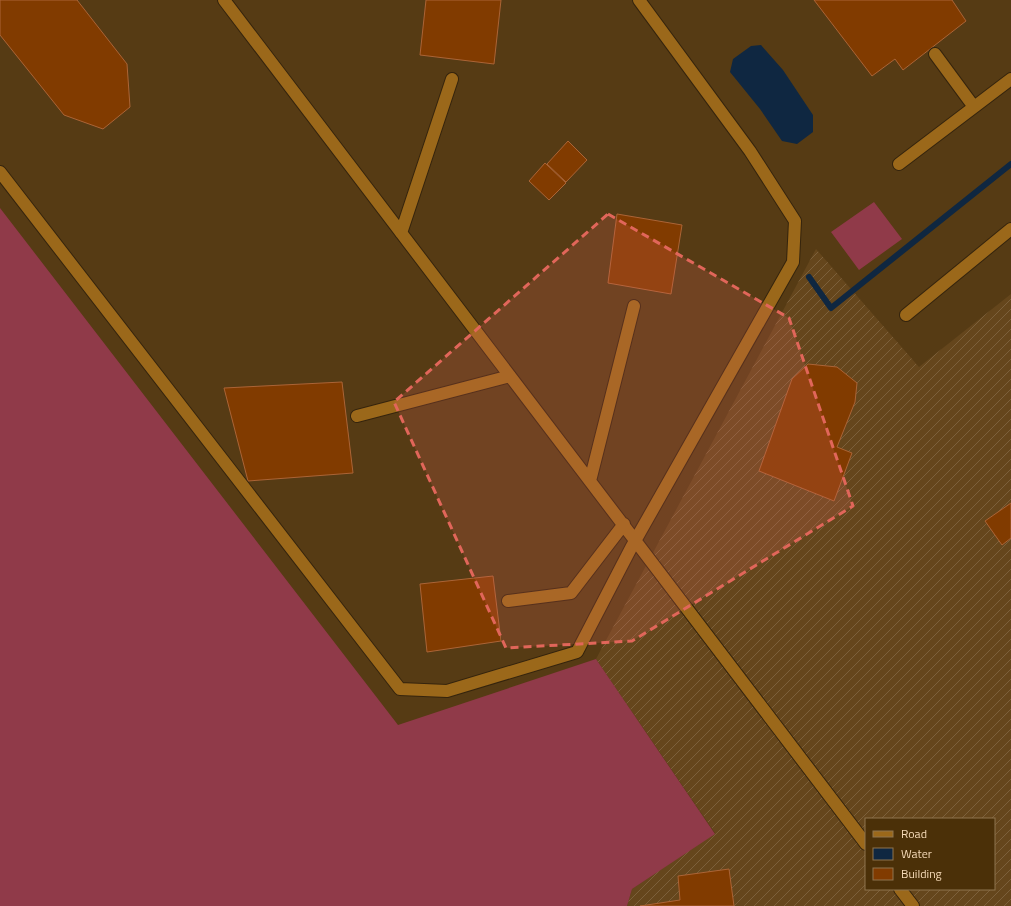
<svg xmlns="http://www.w3.org/2000/svg" width="1011" height="906" viewBox="0 0 1011 906" font-family="'Titillium Web',sans-serif">
<style>
.industrial{fill:url(#industrial-furrows);fill-rule:evenodd}
.grass{fill:#903a49}
.water{fill:#0f2741}
.lines{fill:none;stroke-linecap:round;stroke-linejoin:round}
.stream{stroke:#0f2741;stroke-width:6}
.building{fill:#813b00;stroke:#ab6436}
.minor-casing{stroke:#35240d;stroke-width:14}
.minor{stroke:#9b681a;stroke-width:12}
.marked{fill:#e1665a;fill-opacity:0.2;stroke:#e1665a;stroke-width:3;stroke-dasharray:8 5;stroke-linejoin:round}
</style>
<defs>
<pattern id="industrial-furrows" width="10" height="10" patternUnits="userSpaceOnUse"><rect width="10" height="10" fill="#65461c"/><path d="M-1 1l2-2M0 10L10 0M9 11l2-2" fill="none" stroke="#7c603b"/></pattern>
</defs>
<rect width="100%" height="100%" fill="#563b14"/>
<!-- industrial -->
<path class="industrial" d="M816 249 919 367 1011 294V906H627L632 889 715 833 596 659ZM866 819H994V889H866Z"/>
<!-- grass -->
<path class="grass" d="M874 202 902 239 859 270 831 232Z
M0 208 398 725 596 659 715 834 632 889 627 906H0Z"/>
<!-- water -->
<path class="water" d="M761 45 783 70 813 115V132L797 144 782 141 760 109 730 72 733 59 751 46Z"/>
<g class="lines">
<!-- stream -->
<path class="stream" d="M809 277 831 308 1011 164"/>
</g>
<!-- building -->
<path class="building" d="M0 0H77L127 64 130 107 103 129 64 115 0 35Z
M426 0H501L494 64 420 55Z
M814 0H952L966 21 903 70 895 59 872 76Z
M568 141 587 160 566 182 547 164Z
M545 163 566 183 549 200 529 181Z
M617 214 682 225 671 294 608 283Z
M808 364 837 367 857 383 855 402 837 447 852 453 834 501 759 471 792 379Z
M342 382 353 473 248 481 224 388Z
M1011 503V538L1002 545 985 521Z
M493 576 501 641 427 652 420 584Z
M729 869 734 906H640L680 900 678 876Z"/>
<g class="lines">
<defs>
<path id="minor" d="M224 0 866 844
M935 54 974 107
M899 164 1011 79
M0 172 400 689 447 691 577 652 631 548 793 262 795 221 750 151 639 0
M401 233 452 79
M906 315 1011 229
M357 416 510 376
M590 481 634 306
M508 601 571 593 624 524
M900 889 913 906"/>
</defs>
<!-- minor casing -->
<use href="#minor" class="minor-casing"/>
<!-- minor -->
<use href="#minor" class="minor"/>
</g>
<!-- marked area -->
<path class="marked" d="M608 214 789 318 853 506 632 641 506 648 394 402Z"/>
<!-- legend -->
<rect x="865" y="818" width="130" height="72" fill="#4b3008" stroke="#8f744e"/>
<rect x="873" y="831" width="20" height="6" fill="#9b681a" stroke="#8f744e"/>
<text x="901" y="838" font-size="12" fill="#f6dab8">Road</text>
<rect x="873" y="848" width="20" height="12" fill="#0f2741" stroke="#8f744e"/>
<text x="901" y="858" font-size="12" fill="#f6dab8">Water</text>
<rect x="873" y="868" width="20" height="12" fill="#813b00" stroke="#8f744e"/>
<text x="901" y="878" font-size="12" fill="#f6dab8">Building</text>
</svg>
